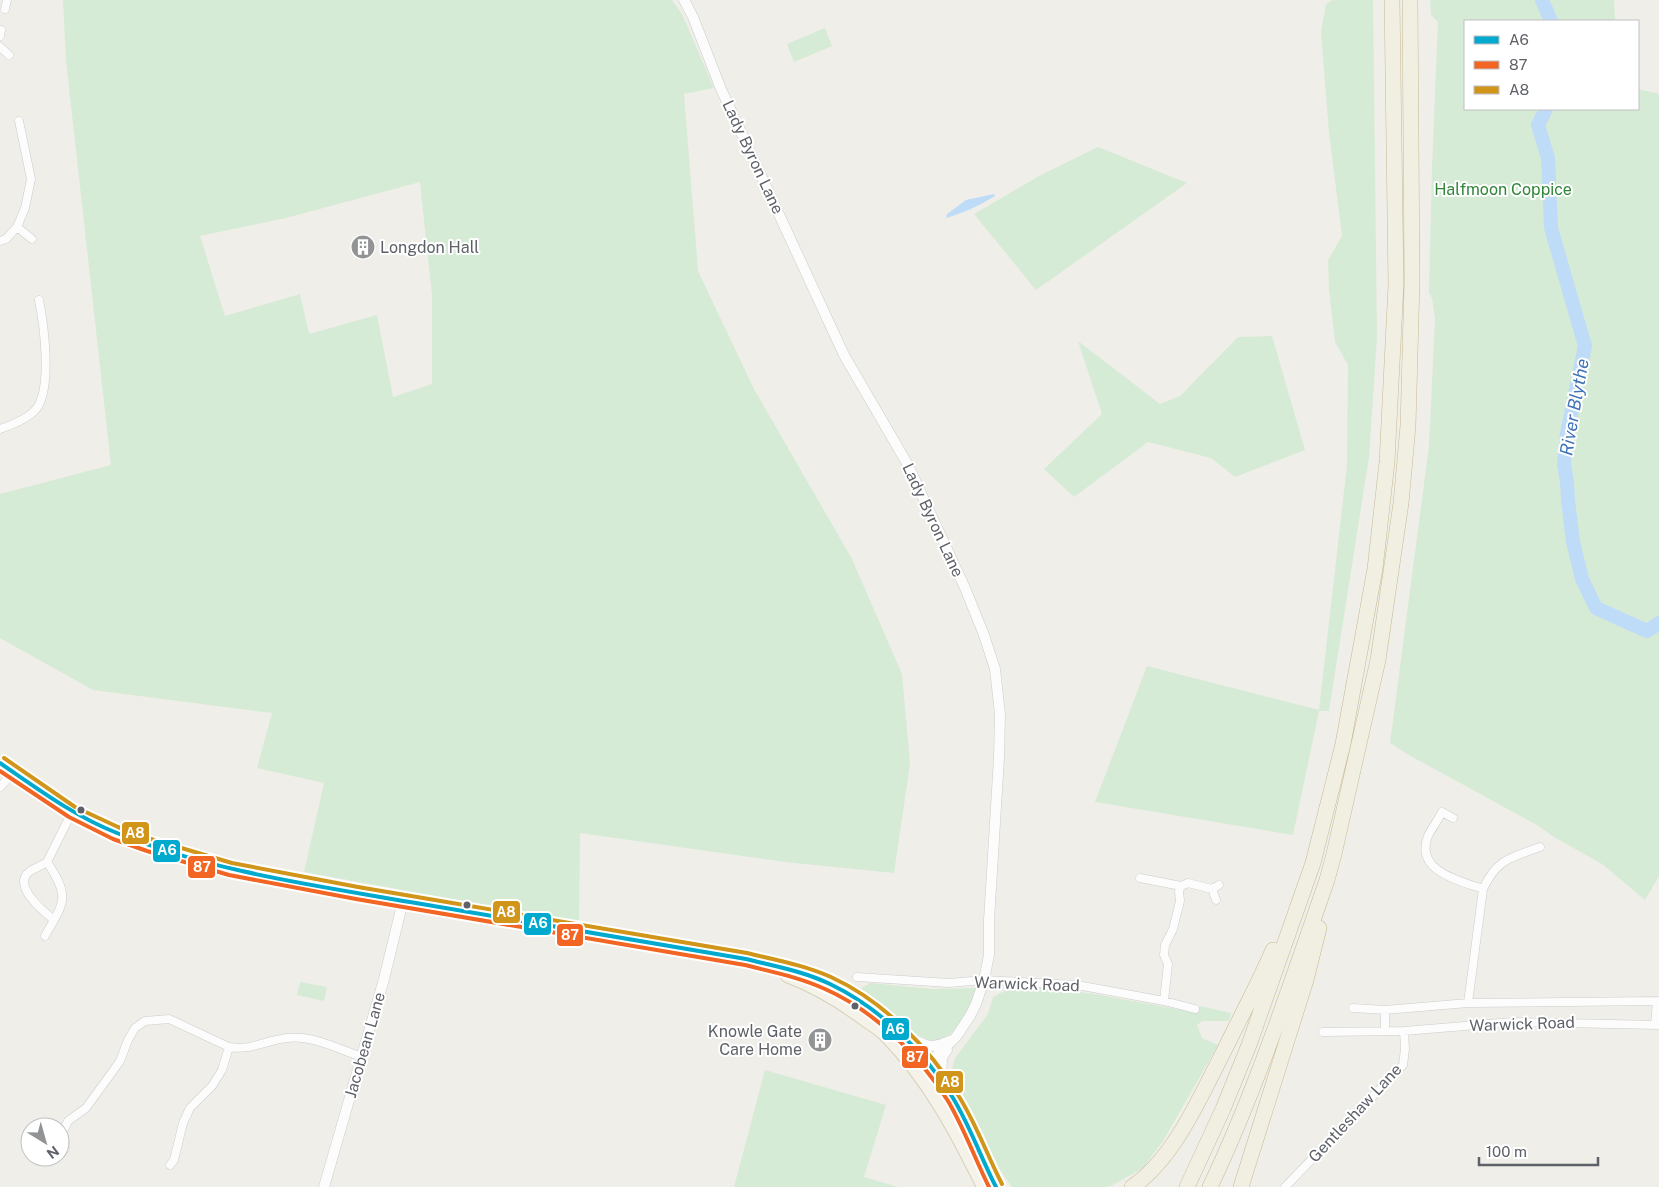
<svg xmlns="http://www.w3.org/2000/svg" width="1659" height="1187" viewBox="0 0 1659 1187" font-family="'Public Sans',sans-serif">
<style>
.green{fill:#d6ebd5;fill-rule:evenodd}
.water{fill:#bedcf8}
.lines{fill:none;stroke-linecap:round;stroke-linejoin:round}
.river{stroke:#bedcf8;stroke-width:14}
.minor-casing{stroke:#cccccb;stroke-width:9}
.tertiary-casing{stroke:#cccccb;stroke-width:11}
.primary-casing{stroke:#d7d0b6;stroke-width:14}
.motorway-casing{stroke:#c7bb95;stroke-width:16}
.minor{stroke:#fdfcfc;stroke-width:8}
.tertiary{stroke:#fdfcfc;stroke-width:10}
.primary{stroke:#f4f2e9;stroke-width:12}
.motorway{stroke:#f1eee2;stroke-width:15}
.bus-1-casing{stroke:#fff;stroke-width:8}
.bus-2-casing{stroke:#fff;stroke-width:8}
.bus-3-casing{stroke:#fff;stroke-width:8}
.bus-1{stroke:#00a9ce;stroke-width:4}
.bus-2{stroke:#f26522;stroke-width:4}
.bus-3{stroke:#d1951a;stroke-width:4}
.bus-dot{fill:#5e6268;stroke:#fff;stroke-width:2}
.labels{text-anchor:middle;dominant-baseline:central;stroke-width:4;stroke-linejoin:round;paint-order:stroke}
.street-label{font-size:16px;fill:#5e6268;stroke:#fff}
.park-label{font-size:16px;fill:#308539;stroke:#fff}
.poi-label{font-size:16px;fill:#5e6268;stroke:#fff;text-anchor:start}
.water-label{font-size:18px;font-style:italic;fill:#3e73b8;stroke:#fff}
.line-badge{stroke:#fff;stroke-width:2}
.badge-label{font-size:14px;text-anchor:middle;font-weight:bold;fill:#fff}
</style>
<rect width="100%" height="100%" fill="#efeee9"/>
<!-- green -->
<path class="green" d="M63 0H672L682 14 714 88 684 94 698 271 754 389 852 559 902 674 910 764 894 873 785 862 580 833 579 922 304 872 324 783 257 768 272 713 93 690 0 638V494L111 465 66 61ZM420 182 432 296V384L393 397 377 315 309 334 300 294 225 316 200 236 286 218Z
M1333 0H1373L1377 337 1369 457 1329 711H1319L1293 835 1095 802 1147 666 1319 710 1347 465 1348 365 1335 342 1329 290 1328 260 1342 236 1329 133 1321 32 1326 4Z
M1430 0H1614L1615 21H1465V109H1638V89L1659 94V876L1645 900 1602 864 1554 837 1537 825 1407 754 1390 743 1429 446 1435 319 1432 298 1429 293 1432 167 1438 22 1431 15Z
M825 28 832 46 794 62 787 44Z
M1098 147 1187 183 1036 290 974 214 1039 176Z
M1272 336 1305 450 1235 477 1211 458 1148 442 1074 497 1044 469 1102 414 1078 341 1160 404 1180 396 1238 337Z
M300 982 327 987 324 1001 297 995Z
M871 983 932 989 977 988 960 1026 942 1040 930 1041 909 1031 861 993V988Z
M1010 988H1051L1094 994 1194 1012 1200 1006 1231 1013 1229 1021H1202L1197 1025 1202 1038 1218 1045 1163 1141 1143 1168 1111 1186 1106 1187H1012L1000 1170 961 1091 952 1069 955 1058 988 1014 993 997Z
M765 1070 886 1105 864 1177 898 1187H734Z"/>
<!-- water -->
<path class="water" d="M994 194 995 196C979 206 963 213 946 218L947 214 966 200Z"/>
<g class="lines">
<!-- river -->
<path class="river" d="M1542 0 1551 21
M1546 109 1538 125 1548 158 1551 228 1585 346 1567 433 1564 464 1567 482 1568 500 1573 542 1582 579 1596 608 1647 631 1659 623"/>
<defs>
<path id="minor" d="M5 9 7 0
M0 36 1 30
M0 47 9 55
M17 227 32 239
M0 241 6 239 17 227 25 208 31 179 19 121
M0 429C12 425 29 418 37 408 52 386 44 325 39 300
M0 787 13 773
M1453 818 1442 812C1438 820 1432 828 1428 836 1414 871 1460 881 1483 889L1468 1003
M47 862C41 866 34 868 29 872 12 886 44 912 54 920
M1140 878 1181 886
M1212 889 1216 900
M1483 889C1497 859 1510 858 1540 847
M45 936C64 902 71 898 47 862L72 812
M857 977 949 983 984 980 1077 985 1164 1001 1195 1009
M1164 1001 1168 964 1164 955 1165 945 1173 929 1180 901 1179 891 1181 886 1188 883 1212 889 1219 885
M1353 1008 1385 1010 1468 1003 1657 1001
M1655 1025 1657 1001 1659 1002
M1385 1030V1010
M1323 1032 1404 1031 1513 1022 1659 1025
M60 1138 68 1121 86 1108 110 1075 120 1061 128 1040 135 1028 145 1021 169 1019 229 1047C250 1051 267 1040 287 1038 312 1035 338 1049 362 1057
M60 1143 65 1149
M170 1165 174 1160 183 1123 190 1108 212 1086 222 1070 229 1047
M1285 1187 1403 1065 1405 1049 1404 1031"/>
<path id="tertiary" d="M684 0 693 17 721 89 844 355 908 465 965 588 984 635 995 669 1000 714 999 758 989 920V955L984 980 976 1004 970 1016 956 1037 928 1064
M907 1036C923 1045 931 1050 949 1041
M941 1081 942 1057 947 1050
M324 1187 384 979 403 901"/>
<path id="primary" d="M0 763 72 812 116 833 149 845 231 869 357 893 746 959C766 964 788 968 808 975 864 993 923 1048 953 1098 970 1126 981 1158 996 1187
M787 976C816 987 842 1003 866 1021 872 1025 879 1029 885 1035 928 1079 956 1132 983 1187"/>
<path id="motorway" d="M1132 1187C1174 1159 1200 1097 1223 1053 1240 1018 1258 985 1273 950
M1187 1187 1223 1109 1249 1045 1313 863 1343 744 1375 569 1387 462 1396 285 1392 0
M1210 1187C1257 1088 1291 983 1327 880L1334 854 1378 660 1401 503 1408 426 1412 281 1410 0
M1241 1187 1306 980 1319 928"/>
</defs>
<!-- minor casing -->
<use href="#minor" class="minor-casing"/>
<!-- tertiary casing -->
<use href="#tertiary" class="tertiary-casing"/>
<!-- primary casing -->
<use href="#primary" class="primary-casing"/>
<!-- motorway casing -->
<use href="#motorway" class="motorway-casing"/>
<!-- minor -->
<use href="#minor" class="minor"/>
<!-- tertiary -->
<use href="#tertiary" class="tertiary"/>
<!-- primary -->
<use href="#primary" class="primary"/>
<!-- motorway -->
<use href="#motorway" class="motorway"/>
<defs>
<path id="bus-1" d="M0 763C38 789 74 816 117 833 210 871 312 885 410 902 522 921 634 940 746 959 774 966 803 971 830 984 880 1008 924 1051 953 1098 970 1126 981 1158 996 1187"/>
<path id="bus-2" d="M0 771 69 817 113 839 147 851 229 875 356 899 745 965C772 972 799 977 825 989 875 1011 919 1055 948 1101 964 1128 975 1159 989 1187"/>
<path id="bus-3" d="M4 758 75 807 118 827 151 839 232 863 358 887 747 953C776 960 804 965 831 977 883 1001 929 1047 958 1095 976 1123 987 1155 1002 1184"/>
</defs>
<!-- bus-1 casing -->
<use href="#bus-1" class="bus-1-casing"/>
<!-- bus-2 casing -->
<use href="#bus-2" class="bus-2-casing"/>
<!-- bus-3 casing -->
<use href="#bus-3" class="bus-3-casing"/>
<!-- bus-1 -->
<use href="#bus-1" class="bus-1"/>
<!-- bus-2 -->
<use href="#bus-2" class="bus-2"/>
<!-- bus-3 -->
<use href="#bus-3" class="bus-3"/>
</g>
<!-- icons -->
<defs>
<symbol id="building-disc" viewBox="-11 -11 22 22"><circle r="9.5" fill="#919395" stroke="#fff"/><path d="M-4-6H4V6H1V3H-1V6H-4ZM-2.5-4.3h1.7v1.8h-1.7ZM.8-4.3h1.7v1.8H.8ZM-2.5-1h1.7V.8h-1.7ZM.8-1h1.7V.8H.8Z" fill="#fff"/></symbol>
</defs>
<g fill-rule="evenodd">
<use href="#building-disc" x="349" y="233" width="28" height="28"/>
<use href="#building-disc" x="806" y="1026" width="28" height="28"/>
</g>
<!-- markers -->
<g class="bus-dot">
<circle cx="81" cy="810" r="4.5"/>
<circle cx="467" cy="905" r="4.5"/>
<circle cx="855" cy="1006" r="4.5"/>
</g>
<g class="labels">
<!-- street labels -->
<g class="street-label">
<text transform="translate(753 157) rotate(65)">Lady Byron Lane</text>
<text transform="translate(933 520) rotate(65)">Lady Byron Lane</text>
<text transform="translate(1027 984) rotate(2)">Warwick Road</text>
<text transform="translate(1522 1024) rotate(-2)">Warwick Road</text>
<text transform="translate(365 1045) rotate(-74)">Jacobean Lane</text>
<text transform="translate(1355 1113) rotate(-47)">Gentleshaw Lane</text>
</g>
<!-- park labels -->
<g class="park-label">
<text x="1503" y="189">Halfmoon Coppice</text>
</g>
<!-- poi labels -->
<g class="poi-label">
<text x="380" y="247">Longdon Hall</text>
<text x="802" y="1031" text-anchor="end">Knowle Gate<tspan x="802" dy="18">Care Home</tspan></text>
</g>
<!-- water labels -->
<g class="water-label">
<text transform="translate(1574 407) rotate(-80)">River Blythe</text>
</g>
</g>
<g class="line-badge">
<rect x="121" y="821" width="29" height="24" rx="5" fill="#d1951a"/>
<rect x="152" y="839" width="29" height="24" rx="5" fill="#00a9ce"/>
<rect x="187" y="855" width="29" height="24" rx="5" fill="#f26522"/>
<rect x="492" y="900" width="29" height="24" rx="5" fill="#d1951a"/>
<rect x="523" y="912" width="29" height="24" rx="5" fill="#00a9ce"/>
<rect x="556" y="923" width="28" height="24" rx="5" fill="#f26522"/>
<rect x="881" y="1017" width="29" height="24" rx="5" fill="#00a9ce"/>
<rect x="901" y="1045" width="28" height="24" rx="5" fill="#f26522"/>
<rect x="935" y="1070" width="29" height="24" rx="5" fill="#d1951a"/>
</g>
<g class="badge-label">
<text x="135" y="838">A8</text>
<text x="167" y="855">A6</text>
<text x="202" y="872">87</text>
<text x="506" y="917">A8</text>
<text x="538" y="928">A6</text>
<text x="570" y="940">87</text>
<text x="895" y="1034">A6</text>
<text x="915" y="1062">87</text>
<text x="950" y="1087">A8</text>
</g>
<!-- legend -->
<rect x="1464" y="20" width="175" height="90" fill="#ffffff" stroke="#bfc0c3"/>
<rect x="1474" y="36" width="25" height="8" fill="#00a9ce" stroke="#bfc0c3"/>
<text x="1509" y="45" font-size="15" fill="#5e6268">A6</text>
<rect x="1474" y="61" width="25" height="8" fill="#f26522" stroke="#bfc0c3"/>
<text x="1509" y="70" font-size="15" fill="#5e6268">87</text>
<rect x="1474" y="86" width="25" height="8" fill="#d1951a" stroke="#bfc0c3"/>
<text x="1509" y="95" font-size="15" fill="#5e6268">A8</text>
<!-- north arrow -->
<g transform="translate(45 1142) rotate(143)"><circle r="24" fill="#ffffff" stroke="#bfc0c3"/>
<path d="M0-4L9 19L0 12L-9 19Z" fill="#919395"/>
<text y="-8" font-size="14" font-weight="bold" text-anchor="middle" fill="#5e6268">N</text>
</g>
<!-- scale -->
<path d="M1479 1157v8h119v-8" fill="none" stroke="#5e6268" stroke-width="2.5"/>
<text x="1486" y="1157" font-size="15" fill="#5e6268" stroke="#ffffff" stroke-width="4" paint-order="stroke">100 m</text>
</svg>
